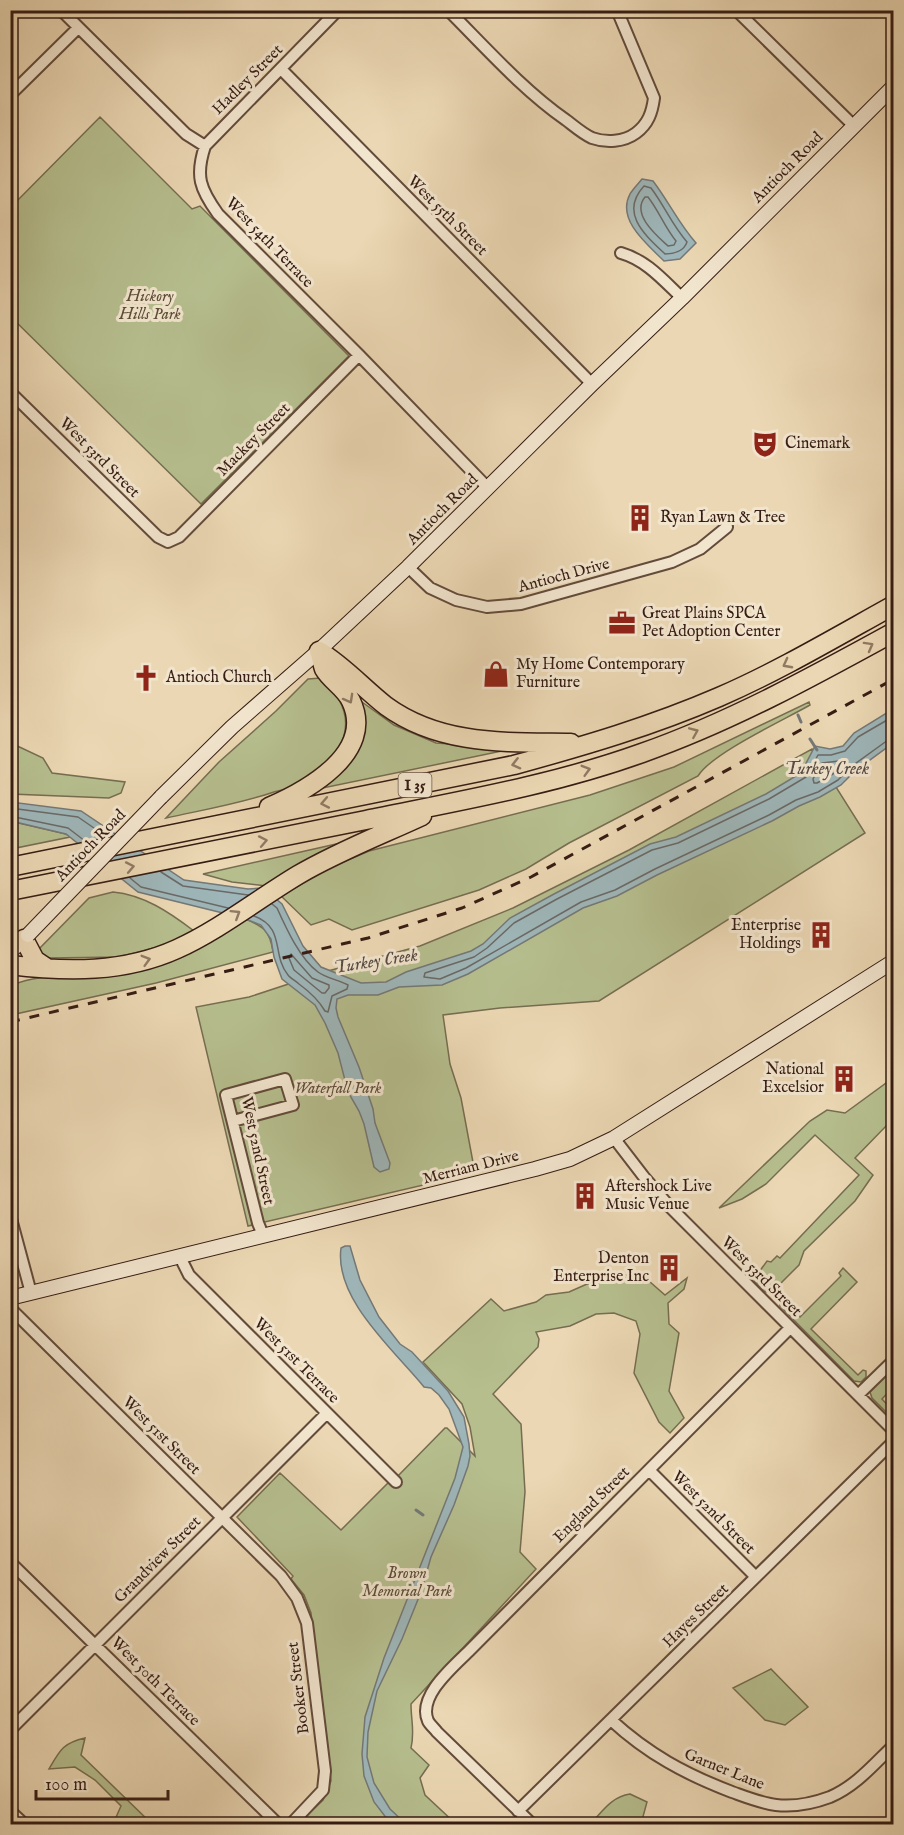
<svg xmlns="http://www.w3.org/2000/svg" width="904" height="1835" viewBox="0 0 904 1835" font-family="'IM FELL English',serif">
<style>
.green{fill:#b6be8e;stroke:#766d50;stroke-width:1.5}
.water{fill:#9eb6b9;stroke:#747877;stroke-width:1.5}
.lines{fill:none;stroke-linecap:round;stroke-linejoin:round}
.shore{stroke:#6a6966;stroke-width:1.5}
.stream{stroke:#747877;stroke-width:3}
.minor-casing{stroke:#634b3b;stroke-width:14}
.secondary-casing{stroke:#361c13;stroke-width:16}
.motorway-casing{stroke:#361c13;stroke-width:21}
.minor{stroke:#f2e5ce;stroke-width:10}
.secondary{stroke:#f2e5ce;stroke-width:14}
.motorway{stroke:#ebd7b3;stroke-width:18}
.rail{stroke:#361c13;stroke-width:3;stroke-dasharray:10 10;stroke-linecap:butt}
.secondary-bridge-casing{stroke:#361c13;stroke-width:16;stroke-linecap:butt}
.secondary-bridge{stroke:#f2e5ce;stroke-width:14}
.oneway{stroke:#907a63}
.labels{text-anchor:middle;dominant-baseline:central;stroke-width:6;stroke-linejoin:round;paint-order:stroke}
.shield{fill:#f2e5ce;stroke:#6e584b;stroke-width:1.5}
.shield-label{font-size:15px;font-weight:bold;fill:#361c13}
.street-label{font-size:16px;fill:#361c13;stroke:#f2e5ce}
.park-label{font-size:16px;font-style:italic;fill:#5c4d38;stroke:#f2e5ce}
.poi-label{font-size:16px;fill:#361c13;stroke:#f2e5ce;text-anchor:start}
.water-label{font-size:18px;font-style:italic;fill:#554a45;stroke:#f2e5ce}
</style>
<rect width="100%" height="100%" fill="#ebd7b3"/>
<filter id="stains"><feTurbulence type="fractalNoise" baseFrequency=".00333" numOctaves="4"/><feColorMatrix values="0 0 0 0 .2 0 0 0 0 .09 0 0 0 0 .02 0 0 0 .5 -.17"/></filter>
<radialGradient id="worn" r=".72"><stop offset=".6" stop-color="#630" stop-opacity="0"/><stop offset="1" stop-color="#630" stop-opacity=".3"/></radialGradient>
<!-- green -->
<path class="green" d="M100 117 192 209 200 206 349 356 201 504 11 317V207Z
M321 678C365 718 345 757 300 784 292 788 282 790 274 792 239 804 202 810 166 818L219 762 276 711 308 679Z
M362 702 394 725 436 743 494 747 502 751 318 789 341 769 359 705Z
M809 702 810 705C784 720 712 753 698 776L569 843 526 869 479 890 352 930 329 919 311 925 281 896 329 868 369 851 590 795 674 767Z
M11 743 43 758 52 773 125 782 121 793 109 798 11 794Z
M812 749 865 833 599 1001 500 1008 443 1015 450 1064 461 1098 475 1173 248 1226 196 1007 249 997 328 971 420 946 513 908 629 850Z
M10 821 66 834 70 837 11 849Z
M345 842 267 886 232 882 203 874Z
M113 892C144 895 169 912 194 931L165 945 119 957 47 958 38 950 89 898Z
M243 918C263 926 270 930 273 952L156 983 11 1015V986C44 970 79 981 114 976 163 970 202 943 243 918Z
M893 1078V1132L887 1125 855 1158 873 1175 855 1201 804 1251 799 1265 773 1291 765 1292 755 1282 754 1279 767 1261 771 1262 777 1256 780 1258 859 1175 815 1135 766 1184 742 1199 719 1208 810 1121 827 1110 845 1113Z
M843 1268 857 1282 811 1329 858 1375 863 1370 866 1371V1377L861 1382 854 1381 780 1306V1298L800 1317 841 1276 839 1273Z
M623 1275H642L665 1295 687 1278 684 1289 668 1303 669 1324 679 1333 669 1391 684 1418 670 1433 659 1422 634 1373 640 1334 636 1321 614 1313 596 1314 570 1326 536 1332 539 1339 538 1347 493 1394 521 1424 525 1492 520 1552 536 1569 411 1704C411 1721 415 1732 411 1748L429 1765 420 1778 425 1795 456 1824H298L323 1800 331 1781 311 1613 304 1595 291 1579 293 1576 237 1517 280 1473 341 1530 389 1482 391 1483 445 1428H447L475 1456 470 1427 462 1404 423 1362 491 1299 504 1311 536 1302 546 1295 569 1292 587 1284 617 1281Z
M893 1366V1387L882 1399 893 1411V1419L872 1398 870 1392Z
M771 1669 808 1707 785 1725 765 1720 733 1688Z
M85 1738 81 1755 152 1824H113L121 1806 95 1780 75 1767 49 1769C60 1750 63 1743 85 1738Z
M630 1794 647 1802 641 1824H590C603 1811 611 1797 630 1794Z"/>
<!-- water -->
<path class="water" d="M642 179 653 181C669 202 679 224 696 243L680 259 664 261C648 245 616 220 630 194 633 189 638 184 642 179Z
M893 709V743L855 771 841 785 820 797 799 806 772 821 657 875 617 896 583 908 468 974 442 985 399 987 378 995H348L337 999 336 1008 338 1017 359 1067 373 1109 375 1123 390 1163 389 1169 380 1172 374 1167 364 1124 359 1111 348 1092 338 1053 325 1023 315 1005 282 979 274 957 271 939 261 925 243 918 138 892 66 834 11 821V802L81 811 184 880 248 889 263 888 282 904 303 946 321 967 361 983 386 982 406 972 471 951 483 944 510 918 554 894 650 844 676 837 766 794 801 773 815 746 830 749 843 746 854 733Z
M345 1246H350L360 1280 379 1317 400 1344 412 1352 448 1391 464 1417 469 1444 470 1456 468 1466 454 1505 431 1557 421 1592 402 1639 377 1691 368 1732 367 1757 374 1783 390 1809 406 1824H391L374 1802 364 1776 362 1754 365 1717 384 1658 455 1478 463 1447 449 1409 439 1395 431 1388 424 1387C394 1350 334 1299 341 1248Z"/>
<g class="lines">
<!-- shore -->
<path class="shore" d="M644 186 651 188C664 205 672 225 687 242 684 251 674 254 665 254 645 235 619 213 644 186Z
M645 197H648C659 211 665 228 676 241L674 245 668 246C656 235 631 214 645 197Z
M894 716 858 737 845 751 831 755H818L806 777 769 799 678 843 652 850 557 899 514 923 487 948 474 957 425 973 424 977 440 979 466 968 581 902 615 890 655 869 769 815 796 800 818 792 838 780 852 766 888 740 894 739
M839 761 842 762V765L833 774 817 783H814L813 779 822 763Z
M10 808 78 817 107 837
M10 816 68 828 85 841
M161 872 183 886 248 895
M130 878 141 887 228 908
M254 916C286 928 271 954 288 975 290 978 296 981 299 984 310 992 318 999 325 1011L328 1012 332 996 347 989 348 985C339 980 326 978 318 972 300 959 286 928 277 908L272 904
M291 954 312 978 329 985V988L325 993H322L294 970 289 958Z"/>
<!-- stream -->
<path class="stream" d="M798 715 801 722
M810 739 817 750
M416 1510 423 1515"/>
<defs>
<path id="minor" d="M61 10 186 134 205 146C195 176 200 189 218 214L359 355 488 488
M448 10C486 48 522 89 566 120 574 126 583 134 592 138 606 143 624 142 636 133 648 124 652 113 654 98L617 10
M736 10 854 126
M281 69 592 384
M10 95 78 28
M205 146 338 10
M621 253C646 260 663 280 682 298
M10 392 158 537 168 542 179 537 359 355
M408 567 430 588 456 600 487 607 521 604 672 562 700 549 727 527
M233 1121 293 1105 285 1079 226 1095 258 1223 263 1235
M614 1138 644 1177 669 1206 894 1431
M10 1215 31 1293
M180 1257 189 1275 396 1482
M10 1308 281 1576 297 1598 307 1623 325 1771 323 1790 291 1824
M858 1395 894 1360
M649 1470 756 1577
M10 1562 278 1824
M611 1720C648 1754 685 1774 732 1792 746 1797 761 1803 776 1805 794 1807 814 1803 830 1797 856 1786 874 1764 894 1745
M10 1730 327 1413
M10 1811 24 1824
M518 1811 894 1441
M532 1824 437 1732C435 1729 430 1725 428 1721 417 1696 454 1666 470 1650L790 1328"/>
<path id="secondary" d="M161 797 232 727 313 656 408 567 592 384 682 298 894 86
M10 952 28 935
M10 1298 535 1169 570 1159 614 1138 894 961"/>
<path id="motorway" d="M319 651C344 666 363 688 386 706 441 746 507 742 571 743
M269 807C306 791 376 753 351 701 345 688 331 681 324 669 322 663 321 656 319 651
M10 867 514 765C584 746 652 726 719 697 779 671 836 637 894 605
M10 891C129 867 248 844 366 820 459 801 553 785 642 753 730 722 812 677 894 632
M24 939 35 960 47 968
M10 965C67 972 124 973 177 949 219 930 258 899 298 875 337 852 381 835 422 816"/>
</defs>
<!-- minor casing -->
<use href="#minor" class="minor-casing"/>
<!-- secondary casing -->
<use href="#secondary" class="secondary-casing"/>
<!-- motorway casing -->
<use href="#motorway" class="motorway-casing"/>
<!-- minor -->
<use href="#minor" class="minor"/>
<!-- secondary -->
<use href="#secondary" class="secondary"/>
<!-- motorway -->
<use href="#motorway" class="motorway"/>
<!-- rail -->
<path class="rail" d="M10 1022 368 938 462 908 531 877 894 679"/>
<defs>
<path id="secondary-bridge" d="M28 935 161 797"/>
</defs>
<!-- secondary-bridge casing -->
<use href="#secondary-bridge" class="secondary-bridge-casing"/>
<!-- secondary-bridge -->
<use href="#secondary-bridge" class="secondary-bridge"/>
</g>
<!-- one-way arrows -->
<defs><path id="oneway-chevron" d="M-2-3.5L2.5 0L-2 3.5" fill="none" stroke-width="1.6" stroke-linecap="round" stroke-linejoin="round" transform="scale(1.5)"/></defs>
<g class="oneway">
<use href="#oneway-chevron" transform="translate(869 646) rotate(-29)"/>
<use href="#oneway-chevron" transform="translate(787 664) rotate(152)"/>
<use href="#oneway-chevron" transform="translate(349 699) rotate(61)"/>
<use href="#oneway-chevron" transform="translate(694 732) rotate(-23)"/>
<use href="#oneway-chevron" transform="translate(516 764) rotate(166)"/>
<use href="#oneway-chevron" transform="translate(586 770) rotate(-16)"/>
<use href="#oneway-chevron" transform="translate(325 803) rotate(169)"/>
<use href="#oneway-chevron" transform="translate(263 841) rotate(-11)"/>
<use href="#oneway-chevron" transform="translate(130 867) rotate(-11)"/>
<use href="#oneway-chevron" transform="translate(236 914) rotate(-32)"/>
<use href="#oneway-chevron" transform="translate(146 960) rotate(-16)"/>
</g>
<!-- icons -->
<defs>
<symbol id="theatre-bare" viewBox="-9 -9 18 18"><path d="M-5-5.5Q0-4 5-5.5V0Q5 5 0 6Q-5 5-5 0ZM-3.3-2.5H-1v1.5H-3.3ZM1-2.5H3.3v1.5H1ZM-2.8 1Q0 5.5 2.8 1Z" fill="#8f2418" stroke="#f2e5ce" stroke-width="2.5" paint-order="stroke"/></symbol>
<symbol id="building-bare" viewBox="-9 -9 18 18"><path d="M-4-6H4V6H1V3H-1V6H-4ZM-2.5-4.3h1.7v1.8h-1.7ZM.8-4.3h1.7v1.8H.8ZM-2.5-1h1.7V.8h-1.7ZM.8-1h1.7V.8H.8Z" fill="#8f2418" stroke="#f2e5ce" stroke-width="2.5" paint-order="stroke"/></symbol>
<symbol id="office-bare" viewBox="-9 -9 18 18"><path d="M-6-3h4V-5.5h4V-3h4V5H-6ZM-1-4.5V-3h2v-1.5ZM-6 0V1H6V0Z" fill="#8f2418" stroke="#f2e5ce" stroke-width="2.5" paint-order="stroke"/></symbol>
<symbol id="shop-bare" viewBox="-9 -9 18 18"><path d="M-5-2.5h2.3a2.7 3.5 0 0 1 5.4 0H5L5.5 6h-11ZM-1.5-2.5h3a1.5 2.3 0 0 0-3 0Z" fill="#8f2418" stroke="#f2e5ce" stroke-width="2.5" paint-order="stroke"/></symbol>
<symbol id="church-bare" viewBox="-9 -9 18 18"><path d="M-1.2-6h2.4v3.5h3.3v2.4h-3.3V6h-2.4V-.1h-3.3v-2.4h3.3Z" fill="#8f2418" stroke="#f2e5ce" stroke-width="2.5" paint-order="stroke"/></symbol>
</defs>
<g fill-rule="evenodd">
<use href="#theatre-bare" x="746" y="425" width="38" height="38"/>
<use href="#building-bare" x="621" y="499" width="38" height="38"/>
<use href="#office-bare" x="603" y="604" width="38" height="38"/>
<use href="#shop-bare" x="477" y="655" width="38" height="38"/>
<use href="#church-bare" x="127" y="659" width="38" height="38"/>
<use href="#building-bare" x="802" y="916" width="38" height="38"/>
<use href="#building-bare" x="825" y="1060" width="38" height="38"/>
<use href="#building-bare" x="566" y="1177" width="38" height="38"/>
<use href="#building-bare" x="650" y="1249" width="38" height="38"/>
</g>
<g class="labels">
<!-- shield labels -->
<rect class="shield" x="398.5" y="773" width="33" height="24" rx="4.5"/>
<g class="shield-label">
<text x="415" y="785">I 35</text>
</g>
<!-- street labels -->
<g class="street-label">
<text transform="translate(248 80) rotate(-45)">Hadley Street</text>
<text transform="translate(788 168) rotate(-45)">Antioch Road</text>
<text transform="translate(447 216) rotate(45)">West 55th Street</text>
<text transform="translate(269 243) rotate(46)">West 54th Terrace</text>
<text transform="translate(254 440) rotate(-45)">Mackey Street</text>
<text transform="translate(99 458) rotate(45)">West 53rd Street</text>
<text transform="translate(443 510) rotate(-45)">Antioch Road</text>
<text transform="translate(564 576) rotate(-15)">Antioch Drive</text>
<text transform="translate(91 846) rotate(-46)">Antioch Road</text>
<text transform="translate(257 1151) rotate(78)">West 52nd Street</text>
<text transform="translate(471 1168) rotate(-14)">Merriam Drive</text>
<text transform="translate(761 1277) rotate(45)">West 53rd Street</text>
<text transform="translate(296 1361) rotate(45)">West 51st Terrace</text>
<text transform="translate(161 1436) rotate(45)">West 51st Street</text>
<text transform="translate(592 1505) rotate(-45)">England Street</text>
<text transform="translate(713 1513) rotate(45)">West 52nd Street</text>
<text transform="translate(158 1560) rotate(-45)">Grandview Street</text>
<text transform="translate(696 1616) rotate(-44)">Hayes Street</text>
<text transform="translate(155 1682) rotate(45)">West 50th Terrace</text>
<text transform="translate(299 1688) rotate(-97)">Booker Street</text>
<text transform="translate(724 1770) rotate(22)">Garner Lane</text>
</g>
<!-- park labels -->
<g class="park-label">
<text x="150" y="297">Hickory<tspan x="150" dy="18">Hills Park</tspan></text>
<text x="338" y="1089">Waterfall Park</text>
<text x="407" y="1574">Brown<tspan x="407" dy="18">Memorial Park</tspan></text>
</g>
<!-- poi labels -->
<g class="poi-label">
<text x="785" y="444">Cinemark</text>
<text x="660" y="518">Ryan Lawn &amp; Tree</text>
<text x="642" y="614">Great Plains SPCA<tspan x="642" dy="18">Pet Adoption Center</tspan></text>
<text x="516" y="665">My Home Contemporary<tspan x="516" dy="18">Furniture</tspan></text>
<text x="166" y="678">Antioch Church</text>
<text x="801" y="926" text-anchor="end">Enterprise<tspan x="801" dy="18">Holdings</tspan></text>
<text x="824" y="1070" text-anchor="end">National<tspan x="824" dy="18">Excelsior</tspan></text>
<text x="605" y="1187">Aftershock Live<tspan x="605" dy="18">Music Venue</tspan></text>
<text x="649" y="1259" text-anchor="end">Denton<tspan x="649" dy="18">Enterprise Inc</tspan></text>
</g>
<!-- water labels -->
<g class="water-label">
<text x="827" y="769">Turkey Creek</text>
<text transform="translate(376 962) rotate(-9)">Turkey Creek</text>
</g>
</g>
<!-- margin -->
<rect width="904" height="1835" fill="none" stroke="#ebd7b3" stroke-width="36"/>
<rect x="12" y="12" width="880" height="1811" fill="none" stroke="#361c13" stroke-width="3"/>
<rect x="18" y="18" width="868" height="1799" fill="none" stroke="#361c13" stroke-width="1.5"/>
<!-- scale -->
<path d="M36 1790v9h132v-9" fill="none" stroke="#361c13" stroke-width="3"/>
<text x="45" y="1790" font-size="18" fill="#361c13" stroke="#f2e5ce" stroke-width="4.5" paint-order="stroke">100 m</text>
<rect width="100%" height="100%" filter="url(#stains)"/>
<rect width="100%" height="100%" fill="url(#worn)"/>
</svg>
